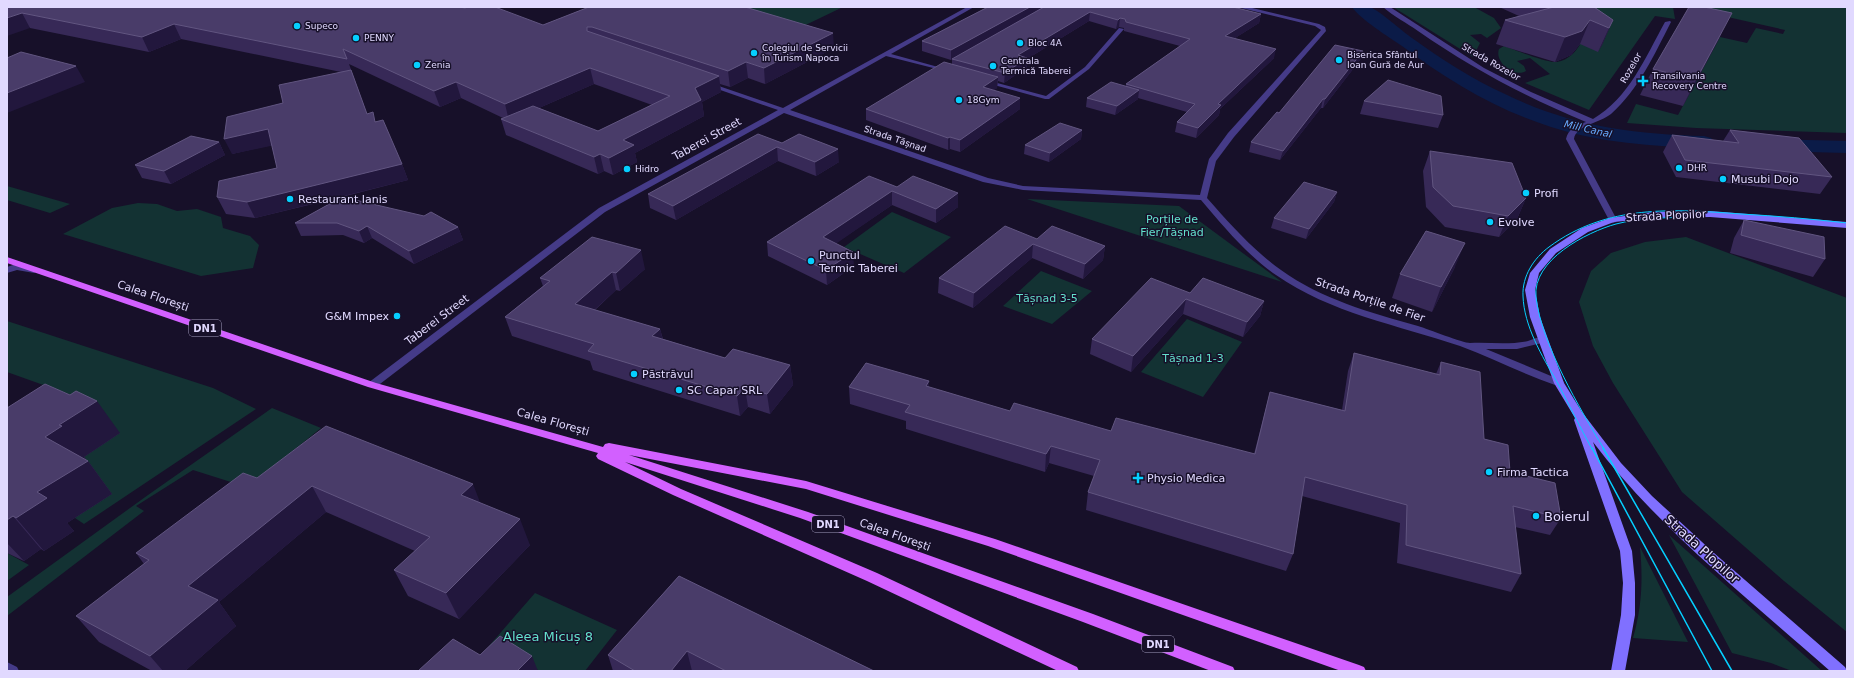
<svg xmlns="http://www.w3.org/2000/svg" width="1854" height="678" viewBox="0 0 1854 678" font-family="'DejaVu Sans',sans-serif">
<style>
.green{fill:#133233}
.lines{fill:none;stroke-linecap:round;stroke-linejoin:round}
.canal{fill:#0b1b48;fill-rule:evenodd}
.minor{fill:#453b88;fill-rule:evenodd}
.secondary{fill:#8070ff;fill-rule:evenodd}
.primary{fill:#d260ff;fill-rule:evenodd}
.tram-far1{stroke:#05cfff;stroke-width:1}
.tram{stroke:#05cfff;stroke-width:1.5}
.wall{fill:#372957;fill-rule:evenodd}
.shaded-wall{fill:#22173d}
.building{fill:#493c69;stroke:#615580}
.poi-dot{fill:#05cfff;stroke:#171029;stroke-width:1.5}
.labels{text-anchor:middle;dominant-baseline:central;stroke-width:3;stroke-linejoin:round;paint-order:stroke}
.far-poi-label{font-size:9px;fill:#e1d9ff;stroke:#171029;text-anchor:start}
.far-street-label{font-size:9px;fill:#e1d9ff;stroke:#171029}
.far-water-label{font-size:10px;font-style:italic;fill:#67abff;stroke:#171029}
.shield{fill:#171029;stroke:#a49dbf;stroke-width:1}
.shield-label{font-size:10px;font-weight:bold;fill:#e1d9ff}
.street-label{font-size:11px;fill:#e1d9ff;stroke:#171029}
.poi-label{font-size:11px;fill:#e1d9ff;stroke:#171029;text-anchor:start}
.park-label{font-size:11px;fill:#63e1cd;stroke:#171029}
.near-poi-label{font-size:13px;fill:#e1d9ff;stroke:#171029;text-anchor:start}
.near-street-label{font-size:13px;fill:#e1d9ff;stroke:#171029}
.near-park-label{font-size:13px;fill:#63e1cd;stroke:#171029}
</style>
<rect width="100%" height="100%" fill="#171029"/>
<!-- green -->
<path class="green" d="M710 7H843L791 32Z
M1393 7H1474L1494 18 1501 28 1487 38 1481 34 1470 35 1480 43 1473 57Z
M1550 7H1673L1675 19 1655 16 1589 110 1525 83 1550 74 1530 58 1517 61 1524 66 1526 71C1516 78 1494 63 1499 49L1504 46C1515 50 1545 62 1555 62 1566 62 1577 52 1581 42Z
M1683 7H1847V133L1696 128 1627 123 1636 104 1678 115 1720 37 1747 43 1756 28 1783 34 1785 30Z
M7 186 70 204 50 213 7 200Z
M1027 199 1179 206 1282 282Z
M138 203 157 204 177 211 197 209 221 217 223 228 250 236 259 245 253 268 201 276 63 234 112 208Z
M892 212 951 237 904 273 844 247Z
M1686 237 1847 298V632L1784 581 1682 492 1613 383 1593 346 1579 302 1591 271 1611 253 1645 242Z
M1041 271 1092 291 1052 324 1003 306Z
M1187 319 1242 342 1203 397 1141 372Z
M7 321 213 388 256 409 84 524 75 518 77 397 7 372Z
M272 408 321 428 176 546 234 483 193 470 136 506 144 511 7 616V597L148 495Z
M1669 535 1822 671H1792L1771 663 1732 653Z
M1640 547 1688 642 1633 638C1642 607 1643 579 1640 547Z
M7 553 29 565 7 581Z
M535 593 617 630 585 671H540L489 646Z"/>
<g class="lines">
<!-- canal -->
<path class="canal" d="M1352 7C1357 7 1366 5 1370 7 1380 11 1402 31 1412 38 1441 59 1472 79 1505 94 1570 126 1632 134 1704 136L1711 138 1714 142 1711 146 1704 148C1652 146 1601 143 1551 127 1497 110 1447 80 1402 46 1389 37 1361 20 1352 7Z
M1771 139 1847 141V153L1771 151 1764 149 1761 145 1764 141Z"/>
<!-- minor -->
<path class="minor" d="M967 7H974L891 54 949 70V72L886 56 790 110 988 178 1023 186 1200 195 1209 159 1228 133 1321 30 1315 26 1237 7H1248L1319 24 1325 27 1326 31 1234 137 1216 161 1207 198C1230 224 1253 250 1281 270 1321 299 1371 313 1418 326 1428 329 1463 343 1470 343 1489 342 1509 345 1528 341 1534 339 1540 336 1546 338L1547 340 1546 342 1517 349H1486L1563 381 1564 383 1563 385H1555C1523 374 1492 358 1460 346 1398 325 1330 313 1276 275 1247 255 1224 227 1201 200L1023 190 983 182 784 113 605 212 376 387H368L367 385 368 383 599 208 778 110 706 85V83H710L783 108Z
M1383 7H1390L1484 68 1531 92 1593 119C1629 98 1645 58 1665 22L1670 21 1671 22C1654 55 1639 89 1611 114 1600 123 1576 125 1574 139L1617 220 1616 222 1613 223 1609 220 1566 139C1568 129 1577 125 1586 122 1526 97 1471 68 1418 31 1407 23 1393 16 1383 7Z
M1119 28 1124 29 1089 69 1049 99H1045L983 82 986 80 1046 96 1085 67Z
M16 264 37 268 39 270 34 273 17 270 7 273V267Z
M7 662 17 667 19 671H7Z"/>
<!-- secondary -->
<path class="secondary" d="M1710 211 1847 222V228L1710 217 1653 218 1614 222 1588 232 1556 253 1539 273 1535 290 1540 317 1564 383 1582 412 1621 463 1652 496 1714 553 1845 667 1847 671H1830C1750 600 1657 527 1593 442L1632 551 1635 583V615L1625 671H1611L1621 615 1623 583 1620 551 1574 420 1575 418 1554 383 1530 317 1525 290 1530 273 1550 249 1582 228 1610 218 1653 212Z"/>
<!-- primary -->
<path class="primary" d="M7 257 376 383 603 447 605 444 609 443 806 481 995 539 1359 665 1364 667 1366 671H1341L988 546 806 489 629 455 808 512 1093 614 1233 667 1235 671H1211L1083 622 800 518 625 462 681 489 877 573 1077 667 1079 671H1058L867 581 673 495 598 459 596 456 598 453 368 387 7 263Z"/>
<!-- tram-far1 -->
<path class="tram-far1" d="M1592 449C1580 427 1569 405 1557 382 1542 356 1524 326 1523 296 1522 276 1534 258 1549 247 1607 204 1673 209 1741 214 1777 216 1812 219 1847 223
M1604 449C1580 409 1541 343 1536 297 1532 260 1587 232 1616 224 1639 218 1663 218 1686 217"/>
<!-- tram -->
<path class="tram" d="M1592 448 1712 671
M1603 448 1732 671"/>
</g>
<!-- wall -->
<path class="wall" d="M7 7 543 25 589 7 834 48 765 84 748 78 730 87 720 84 721 92 702 102 704 116 635 153 637 162 613 175 604 171 598 174 506 135 501 119 503 118 461 98 440 107 349 64 367 114 376 122 402 164 408 180 342 197 458 227 463 240 414 264 372 238 364 243 343 235 301 236 295 223 342 197 255 218 226 214 217 197 277 168 272 145 232 154 283 103 341 72 181 39 149 52 30 28ZM594 84 652 105 598 131 539 108Z
M988 7 1261 14 1259 23 1235 38 1274 58 1220 109 1219 115 1196 138 1175 132 1177 122 1187 112 1138 98V99L1115 115 1086 107 1087 98 1126 86V84L1180 46 1124 31V28L1119 27 1116 29 1089 21 1027 59V67L1004 83 998 81 997 88 994 90 1020 109 960 152 950 149 948 150 866 120V109L952 64V59L974 47 951 60 922 51V41Z
M1499 7H1594L1613 20 1602 45 1598 52 1580 44 1571 55 1555 62 1496 44 1505 20 1519 16Z
M1720 37 1683 106 1640 95 1653 69Z
M1363 51 1360 60 1323 108H1321L1280 160 1249 152 1251 142 1279 113Z
M1364 101 1443 115 1438 128 1360 114Z
M1082 130 1081 139 1049 162 1024 154 1025 145Z
M1730 130 1832 177 1820 194 1676 177 1663 152 1672 135 1723 141Z
M219 142 225 155 171 184 142 178 135 165Z
M782 143 839 162 816 176 778 161 676 220 650 208 648 194Z
M1430 151 1526 198 1517 219 1499 237 1445 227 1426 207 1423 171Z
M897 187 958 193V207L936 223 892 205 836 243 854 266 827 285 768 256 767 242Z
M1337 192 1334 202 1306 239 1271 228 1274 218Z
M1744 220 1825 259 1813 277 1730 253 1734 238Z
M1037 239 1105 246 1103 260 1083 279 1032 258 973 308 938 293 939 278Z
M1455 267 1432 312 1392 298 1400 274Z
M645 269 620 291 616 290 595 310 660 329 663 339 725 358 790 365 793 385 770 414 748 407 740 416 593 370 590 361 512 336 505 317 543 286 540 278Z
M1190 293 1264 301 1260 316 1243 337 1183 314 1131 372 1090 354 1092 339Z
M1354 353 1436 374 1441 362 1484 439 1510 472 1561 518 1550 535 1515 527 1521 574 1511 592 1397 563 1400 523 1302 496 1293 554 1286 571 1086 510 1088 492 1094 476 1049 463 1045 472 906 429V421L850 404 849 387 929 381V387L1010 411 1111 431 1254 454 1270 392 1342 410 1348 371Z
M7 408 120 433 84 457 86 459 85 460 88 461 112 494 67 523 74 531 44 551 41 549 24 561 7 553Z
M257 478 481 503 530 545 459 619 408 596 394 570 415 551 326 512 219 602 236 626 185 671H152L99 642 76 616 144 564 136 553Z
M679 576 874 671H613L608 655Z"/>
<!-- shaded-wall -->
<path class="shaded-wall" d="M1030 7H1045L951 60V50Z
M1090 12 1089 21 1027 59V67L1004 83 1005 73 1018 55Z
M22 13 30 28 7 36V18Z
M1732 13 1720 37 1683 106 1696 80Z
M1261 14 1259 23 1224 45 1225 36Z
M1120 18 1119 27 1116 29 1118 20Z
M1590 20 1580 44 1571 55 1555 62 1565 37Z
M1613 20 1602 45 1598 52 1609 28Z
M174 24 181 39 149 52 142 37Z
M833 33 834 48 765 84 764 68Z
M1276 49 1274 58 1220 109 1219 115 1196 138 1198 128 1218 104Z
M1363 51 1360 60 1323 108 1325 99Z
M746 62 748 78 730 87 728 71Z
M76 66 85 82 7 113V93Z
M590 68 594 84 509 121 505 104Z
M719 76 721 92 702 102 704 116 635 153 637 162 613 175 609 158 623 140 695 88Z
M998 77 997 88 983 98V87Z
M456 82 461 98 440 107 434 91Z
M1139 90 1138 99 1115 115 1117 106Z
M1020 98V109L960 152V140Z
M1323 99 1321 108 1280 160 1283 151Z
M268 129 275 145 232 154 224 139Z
M1082 130 1081 139 1049 162 1050 153Z
M950 137V149L948 150V138Z
M219 142 225 155 171 184 164 171Z
M777 147 778 161 676 220 673 206Z
M838 149 839 162 816 176 815 162Z
M600 154 604 171 598 174 594 157Z
M402 164 408 180 255 218 247 202Z
M892 191V205L824 252 823 237Z
M1337 192 1334 202 1306 239 1309 229Z
M958 193V207L936 223V209Z
M1526 198 1517 219 1499 237 1508 216Z
M367 226 372 238 364 243 359 231Z
M458 227 463 240 414 264 409 251Z
M1465 243 1455 267 1432 312 1441 287Z
M1033 244 1032 258 973 308 974 293Z
M1105 246 1103 260 1083 279 1085 264Z
M641 250 645 269 620 291 616 273Z
M853 252 854 266 827 285 826 270Z
M612 272 616 290 580 323 575 304Z
M1186 299 1183 314 1131 372 1133 356Z
M1264 301 1260 316 1243 337 1247 322Z
M660 329 665 348 652 336Z
M790 365 793 385 770 414 767 394Z
M929 381V398L926 386Z
M745 388 748 407 740 416 737 396Z
M97 401 120 433 84 457 86 459 70 469 45 437 59 425Z
M1051 446 1049 463 1045 472 1046 454Z
M88 461 112 494 67 523 74 531 44 551 16 518 37 492Z
M473 484 483 510 461 495Z
M312 486 326 512 219 602 236 626 185 671H163L150 656 188 586Z
M13 516 41 549 24 561 7 543V520Z
M520 519 530 545 459 619 446 593Z
M687 651 692 671H671Z
M532 656 538 671H517Z"/>
<!-- building -->
<path class="building" d="M7 7H459L465 8 467 7H495L543 25 589 7H745L833 33 764 68 746 62 728 71 592 27H587V31L719 76 695 88 701 100 623 140 634 145 609 158 600 154 594 157 501 119 533 106 598 131 670 96 590 68 505 104 456 82 434 91 343 49 347 59 174 24 142 37 22 13 7 18Z
M988 7H1030L951 50 922 41Z
M1044 7H1233L1261 14 1225 36 1276 49 1218 104 1221 105 1198 128 1177 122 1195 104 1126 84 1190 39 1126 22 1125 19 1120 18 1118 20 1090 12 1018 55 1027 58 1005 73 952 59Z
M1554 7H1594L1613 20 1609 28 1590 20 1582 31 1565 37 1505 20Z
M1689 7H1704L1732 13 1696 80 1653 69Z
M1335 45 1363 51 1325 99H1323L1283 151 1251 142 1277 112 1279 113Z
M21 52 76 66 7 93V58Z
M944 62 998 77 983 87 1020 98 960 140 950 137 948 138 866 109Z
M351 70 367 114 373 112 375 122 383 120 402 164 247 202 217 197 219 181 277 168 268 129 224 139 227 117 283 103 279 85Z
M1388 80 1441 96 1443 115 1364 101Z
M1111 82 1139 90 1117 106 1087 98Z
M1060 123 1082 130 1050 153 1025 145Z
M1730 130 1799 138 1832 177 1685 160 1672 135 1739 143Z
M758 134 782 143 799 134 838 149 815 162 777 147 673 206 648 194Z
M191 136 219 142 164 171 135 165Z
M1430 151 1512 163 1526 198 1508 216 1453 206 1433 187Z
M869 176 897 187 913 176 958 193 936 209 892 191 823 237 853 252 826 270 767 242Z
M1304 182 1337 192 1309 229 1274 218Z
M342 197 424 216 431 212 458 227 409 251 367 226 359 231 337 223H295Z
M1744 220 1824 237 1825 259 1741 235Z
M1005 226 1037 239 1052 226 1105 246 1085 264 1033 244 974 293 939 278Z
M1426 231 1465 243 1441 287 1400 274Z
M592 237 641 250 616 273 612 272 575 304 660 329 652 336 725 358 733 349 790 365 767 394 745 388 737 396 588 351 594 344 505 317 550 281 540 278Z
M1151 278 1190 293 1203 278 1264 301 1247 322 1186 299 1133 356 1092 339Z
M1354 353 1440 375 1441 362 1480 372 1484 439 1508 445 1510 472 1555 483 1561 518 1513 506 1521 574 1406 545 1407 505 1305 477 1293 554 1088 492 1100 460 1051 446 1046 454 905 412 910 405 849 387 866 363 929 381 926 386 1010 411 1014 403 1111 431 1116 418 1255 454 1270 392 1345 411Z
M45 384 70 395 76 391 97 401 59 425 62 426 45 437 88 461 37 492 47 498 16 518 13 516 7 520V408Z
M326 426 473 484 461 495 520 519 446 593 394 570 430 537 312 486 188 586 218 600 150 656 76 616 149 560 136 553 243 473 257 478Z
M679 576 874 671H726L687 651 671 671H635L608 655Z
M500 636 532 656 517 671H418L453 639 480 655Z"/>
<!-- markers -->
<g class="poi-dot">
<circle cx="297" cy="26" r="4"/>
<circle cx="356" cy="38" r="4"/>
<circle cx="1020" cy="43" r="4"/>
<circle cx="754" cy="53" r="4"/>
<circle cx="1339" cy="60" r="4"/>
<circle cx="417" cy="65" r="4"/>
<circle cx="993" cy="66" r="4"/>
<path d="M1641 75h4v4h4v4h-4v4h-4v-4h-4v-4h4z"/>
<circle cx="959" cy="100" r="4"/>
<circle cx="1679" cy="168" r="4"/>
<circle cx="627" cy="169" r="4"/>
<circle cx="1723" cy="179" r="4"/>
<circle cx="1526" cy="193" r="4"/>
<circle cx="290" cy="199" r="4"/>
<circle cx="1490" cy="222" r="4"/>
<circle cx="811" cy="261" r="4"/>
<circle cx="397" cy="316" r="4"/>
<circle cx="634" cy="374" r="4"/>
<circle cx="679" cy="390" r="4"/>
<circle cx="1489" cy="472" r="4"/>
<path d="M1136 472h4v4h4v4h-4v4h-4v-4h-4v-4h4z"/>
<circle cx="1536" cy="516" r="4"/>
</g>
<g class="labels">
<!-- far-poi labels -->
<g class="far-poi-label">
<text x="305" y="26">Supeco</text>
<text x="364" y="38">PENNY</text>
<text x="1028" y="43">Bloc 4A</text>
<text x="762" y="48">Colegiul de Servicii<tspan x="762" dy="10">în Turism Napoca</tspan></text>
<text x="1347" y="55">Biserica Sfântul<tspan x="1347" dy="10">Ioan Gură de Aur</tspan></text>
<text x="1001" y="61">Centrala<tspan x="1001" dy="10">Termică Taberei</tspan></text>
<text x="425" y="65">Zenia</text>
<text x="1652" y="76">Transilvania<tspan x="1652" dy="10">Recovery Centre</tspan></text>
<text x="967" y="100">18Gym</text>
<text x="1687" y="168">DHR</text>
<text x="635" y="169">Hidro</text>
</g>
<!-- far-street labels -->
<g class="far-street-label">
<text transform="translate(1491 62) rotate(30)">Strada Rozelor</text>
<text transform="translate(1631 68) rotate(-60)">Rozelor</text>
<text transform="translate(895 139) rotate(19)">Strada Tășnad</text>
</g>
<!-- far-water labels -->
<g class="far-water-label">
<text transform="translate(1588 129) rotate(13)">Mill Canal</text>
</g>
<!-- shield labels -->
<g class="shield">
<rect x="189" y="320" width="32" height="16" rx="3"/>
<rect x="812" y="516" width="32" height="16" rx="3"/>
<rect x="1142" y="636" width="32" height="16" rx="3"/>
</g>
<g class="shield-label">
<text x="205" y="328">DN1</text>
<text x="828" y="524">DN1</text>
<text x="1158" y="644">DN1</text>
</g>
<!-- street labels -->
<g class="street-label">
<text transform="translate(707 139) rotate(-29)">Taberei Street</text>
<text transform="translate(1666 216) rotate(-3)">Strada Plopilor</text>
<text transform="translate(153 296) rotate(19)">Calea Florești</text>
<text transform="translate(1370 300) rotate(19)">Strada Porțile de Fier</text>
<text transform="translate(437 320) rotate(-37)">Taberei Street</text>
<text transform="translate(553 422) rotate(16)">Calea Florești</text>
<text transform="translate(895 535) rotate(20)">Calea Florești</text>
</g>
<!-- poi labels -->
<g class="poi-label">
<text x="1731" y="179">Musubi Dojo</text>
<text x="1534" y="193">Profi</text>
<text x="298" y="199">Restaurant Ianis</text>
<text x="1498" y="222">Evolve</text>
<text x="819" y="255">Punctul<tspan x="819" dy="13">Termic Taberei</tspan></text>
<text x="389" y="316" text-anchor="end">G&amp;M Impex</text>
<text x="642" y="374">Păstrăvul</text>
<text x="687" y="390">SC Capar SRL</text>
<text x="1497" y="472">Firma Tactica</text>
<text x="1147" y="478">Physio Medica</text>
</g>
<!-- park labels -->
<g class="park-label">
<text x="1172" y="219">Porțile de<tspan x="1172" dy="13">Fier/Tășnad</tspan></text>
<text x="1047" y="298">Tășnad 3-5</text>
<text x="1193" y="358">Tășnad 1-3</text>
</g>
<!-- near-poi labels -->
<g class="near-poi-label">
<text x="1544" y="516">Boierul</text>
</g>
<!-- near-street labels -->
<g class="near-street-label">
<text transform="translate(1702 549) rotate(42)">Strada Plopilor</text>
</g>
<!-- near-park labels -->
<g class="near-park-label">
<text x="548" y="636">Aleea Micuș 8</text>
</g>
</g>
<!-- border -->
<rect width="1854" height="678" fill="none" stroke="#e1d9ff" stroke-width="16"/>
</svg>
